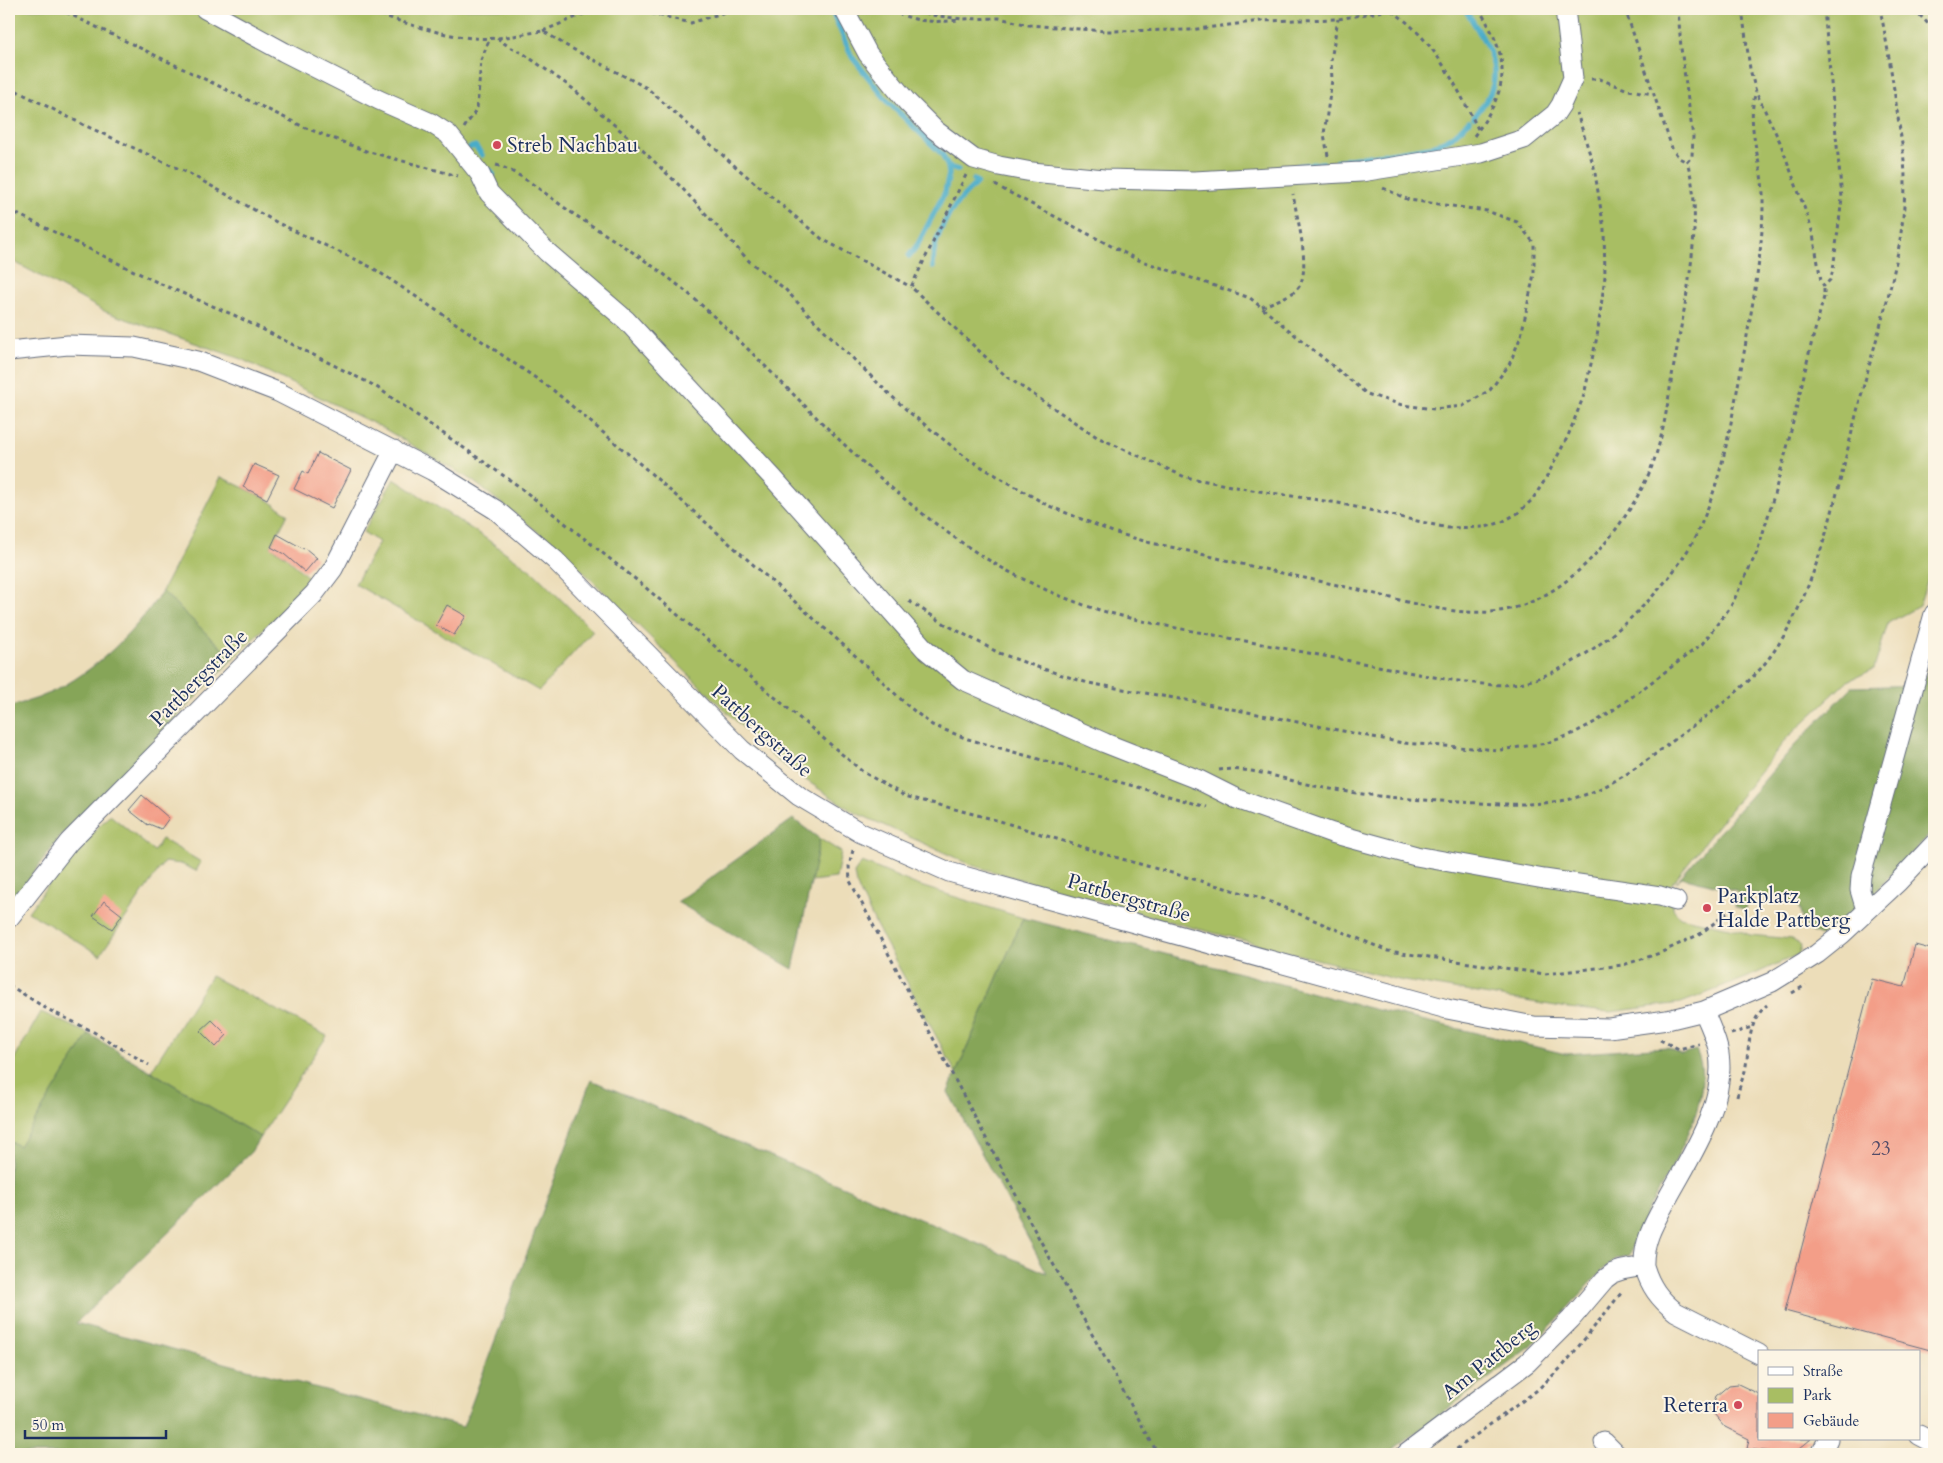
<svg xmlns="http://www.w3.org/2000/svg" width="1943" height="1463" viewBox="0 0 1943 1463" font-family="Cardo,serif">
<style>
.green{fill:#a8be63;stroke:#627660}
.forest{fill:#86a559;stroke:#506a5c}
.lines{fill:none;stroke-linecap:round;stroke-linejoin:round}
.stream{stroke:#4aacc9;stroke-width:5.5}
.building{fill:#f39e88}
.minor-casing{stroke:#646c7e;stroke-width:21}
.path{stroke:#646c7e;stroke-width:3;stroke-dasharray:4 4;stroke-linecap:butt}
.minor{stroke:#fff;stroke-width:19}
.poi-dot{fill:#d1495b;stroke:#fcf5e5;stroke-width:2}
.labels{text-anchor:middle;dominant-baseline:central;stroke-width:4;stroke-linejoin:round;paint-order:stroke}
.number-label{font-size:19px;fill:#514b68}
.poi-label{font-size:21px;fill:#1b2f5e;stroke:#fcf5e5;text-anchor:start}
.street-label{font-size:21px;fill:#1b2f5e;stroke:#fcf5e5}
</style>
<rect width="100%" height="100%" fill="#fcf5e5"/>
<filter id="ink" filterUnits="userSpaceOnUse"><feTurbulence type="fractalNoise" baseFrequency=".02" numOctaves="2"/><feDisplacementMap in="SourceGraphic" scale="10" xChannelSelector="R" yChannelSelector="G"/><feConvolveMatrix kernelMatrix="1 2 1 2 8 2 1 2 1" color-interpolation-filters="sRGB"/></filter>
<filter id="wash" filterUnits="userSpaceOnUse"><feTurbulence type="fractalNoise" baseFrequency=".0096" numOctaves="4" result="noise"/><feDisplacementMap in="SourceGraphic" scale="20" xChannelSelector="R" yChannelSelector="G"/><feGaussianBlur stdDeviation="1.12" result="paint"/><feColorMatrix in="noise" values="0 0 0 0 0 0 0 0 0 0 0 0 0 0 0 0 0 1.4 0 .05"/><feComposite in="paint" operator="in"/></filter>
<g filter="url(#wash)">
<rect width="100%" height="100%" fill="#ecddb9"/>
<!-- green -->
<path class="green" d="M9 9H1934V560L1919 606 1888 623 1874 669 1846 682 1787 738 1669 887 1667 900 1672 904 1674 910 1680 917 1738 930 1750 935 1791 939 1801 945 1799 954 1746 978 1681 1003 1610 1012 1568 1008 1399 980 1159 919 974 866 852 811 776 760 562 551 473 481 383 428 241 359 106 312 9 259Z
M221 477 267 499 288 514 271 547 284 555 312 581 233 659 162 591Z
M394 479 478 533 532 571 593 631 539 691 355 584 379 542 363 532Z
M110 815 154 851 162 839 201 862 196 871 181 864 164 862 100 955 28 912 70 855Z
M820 839 841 852 836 878 811 881Z
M862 862 917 885 1023 918 956 1073 875 923 856 884 854 873Z
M211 976 327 1036 260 1137 151 1071Z
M41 1012 89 1034 19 1147 9 1141V1068Z"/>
<!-- forest -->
<path class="forest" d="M162 591 233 659 62 835 9 906V707C19 704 29 701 38 698 88 679 134 634 162 591Z
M1934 648V830L1872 895 1821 936C1802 930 1803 922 1798 904L1748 892 1746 910 1735 906 1738 891 1682 877 1676 882 1795 745 1852 687 1923 685Z
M793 819 820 839 793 969 677 902Z
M1023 918 1244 974 1357 1005 1566 1054 1667 1047 1681 1054 1696 1050C1721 1103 1660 1182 1638 1230 1634 1238 1632 1247 1630 1255L1616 1259 1604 1269 1532 1346 1387 1454H9V1141L19 1146 89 1034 260 1137 251 1152 76 1323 463 1427 591 1080 1047 1273 948 1092Z"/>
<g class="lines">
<!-- stream -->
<path class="stream" d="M831 9 852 57 889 103 942 154 948 167 949 174 945 192 918 244 909 256
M1465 9C1479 32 1503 63 1491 91 1487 101 1480 109 1474 117
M469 148 475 146 482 155
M1337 161 1431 147 1452 137 1469 121
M1298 166 1323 163
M948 167 958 170
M491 171 493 174
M933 267C932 242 945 217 961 199 966 193 972 188 977 182L974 180"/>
</g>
<g id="blocks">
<!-- building -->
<path class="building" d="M318 453 351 470 332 508 294 489 303 471 308 474Z
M254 464 279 475 267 499 243 487Z
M277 534 304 549 305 548 317 558 305 572 284 554 271 547Z
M447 605 466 616 454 635 436 625Z
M142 795 169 818 161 829 149 824 148 825 129 810Z
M104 901 122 915 112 929 93 916Z
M1915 945 1934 950V1351L1785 1311 1872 979 1904 987Z
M212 1020 227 1035 216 1047 200 1031Z
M1738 1384 1759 1394V1439H1811L1793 1454 1747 1449 1749 1439 1725 1427 1714 1414 1713 1405 1716 1396 1729 1385Z"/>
</g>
</g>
<g filter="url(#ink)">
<use href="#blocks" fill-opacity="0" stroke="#646c7e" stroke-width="1"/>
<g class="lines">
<defs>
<path id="minor" d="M205 9 284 52 379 100 431 123 448 134 480 174 489 193 547 252 626 320 774 479 925 649 963 680 1105 743 1199 780 1237 799 1332 833 1416 856 1544 879 1660 896 1676 901
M844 9 868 54 907 102 935 130 974 159 999 166 1032 172 1104 179 1194 181 1361 172 1481 153 1524 139 1555 114 1561 105 1573 78 1565 9
M9 351 68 345 134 347 198 361 278 392 433 471 496 510 555 560 742 750 799 796 861 833 949 872 1447 1009 1534 1026 1609 1028 1667 1020 1704 1011 1772 982 1817 954 1842 934 1898 882 1934 844
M1866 910 1860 890 1861 876 1934 614
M9 918 69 842 314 594 333 569 394 450
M1644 1266C1650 1286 1659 1299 1676 1312L1759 1354
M1919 1435 1934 1443
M1604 1442 1616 1454
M1406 1454 1527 1363 1571 1319 1605 1279 1613 1273 1622 1270 1644 1266C1643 1243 1653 1225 1664 1205 1687 1161 1727 1106 1719 1054 1717 1039 1709 1025 1704 1011
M1821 1454 1828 1439"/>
</defs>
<!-- minor casing -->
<use href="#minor" class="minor-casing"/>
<!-- path -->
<path class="path" d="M59 9 306 128 366 151 458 176
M366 9C402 23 458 42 497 38 512 37 527 33 543 31L567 46 647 88 736 167 822 239 911 287
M891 9C912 22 933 23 958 20
M918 9 931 15 963 19 999 18 1029 25 1105 31 1190 30 1261 21 1338 19 1396 9
M1625 9 1672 148 1679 158 1687 162 1692 156 1693 137 1681 48 1678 9
M1742 9 1750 69 1756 92 1780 142 1807 215 1813 234 1821 281 1824 286 1830 280 1833 270 1842 198 1824 9
M1914 9 1934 30
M1392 11C1434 39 1456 85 1478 129
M543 31 586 13 637 10 691 23 734 9
M497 38 508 46 524 54 572 88 635 143 681 187 750 262 785 289 813 319 885 390 909 412 968 459 1047 505 1113 532 1151 543C1189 550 1226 561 1264 569 1294 576 1325 582 1355 589 1399 599 1445 615 1490 612 1558 608 1615 541 1644 484 1660 453 1666 416 1671 382 1681 319 1707 222 1687 162
M1591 79H1600L1628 90 1654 94
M9 87 84 125 188 173 278 223 373 268 460 326 553 390 646 469 859 659 908 706 932 725 968 739 1207 807
M464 128 477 109 481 60 490 38
M1474 136C1510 87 1511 61 1479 9
M1328 156 1324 134 1332 80 1331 60 1338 19
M496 165C523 173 551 199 575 215 617 242 660 268 698 302 786 381 863 475 961 542 999 569 1044 591 1087 606 1135 622 1185 629 1234 639 1280 647 1327 657 1373 665 1404 671 1434 678 1466 682 1481 684 1497 686 1512 684 1578 677 1661 599 1692 543 1723 485 1732 416 1744 353 1753 301 1764 247 1763 194 1762 161 1745 125 1756 92
M966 175 911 287 1007 377 1097 437 1185 477 1252 490 1338 503 1448 528 1486 527 1502 522 1518 513 1532 500 1545 480 1568 436 1584 395 1597 337 1605 276 1604 229 1594 167 1577 113
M995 185 1136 259 1250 298 1367 394 1402 405 1434 409 1463 406 1490 390 1509 365 1521 336 1534 274V243L1517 222 1487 211 1409 200 1383 188
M9 210 161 284 236 316 375 386 517 485 639 582 863 772 905 796 1000 821 1104 854 1261 898 1388 951 1545 974 1623 965 1660 953 1700 934 1727 913
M1262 307C1272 302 1285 298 1294 292 1315 278 1296 216 1293 194
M909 601 945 624 999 653 1040 668 1088 683 1197 702 1403 743 1500 750 1547 743 1570 735 1597 721 1629 699 1702 644 1731 606 1757 552 1769 513 1787 448 1811 345 1824 297V286
M1219 770C1252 766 1287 781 1320 787 1366 796 1413 800 1460 802 1497 804 1538 807 1574 798 1611 789 1649 759 1678 737 1707 715 1738 694 1762 667 1821 596 1838 481 1862 392 1880 323 1905 253 1905 180 1905 157 1900 133 1897 110 1892 76 1887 42 1880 9
M853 850 849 866 850 881 1035 1231 1158 1454
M9 985 47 1009 92 1031 149 1065
M1792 993 1806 985
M1731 1034 1752 1027
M1660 1040 1679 1049 1699 1044
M1737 1097C1739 1088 1742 1080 1745 1071 1750 1047 1747 1022 1767 1005
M1450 1454 1536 1391 1563 1366 1622 1292"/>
<!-- minor -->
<use href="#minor" class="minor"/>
</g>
</g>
<!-- markers -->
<g class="poi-dot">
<circle cx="497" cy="145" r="5"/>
<circle cx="1707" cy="908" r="5"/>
<circle cx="1738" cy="1405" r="5"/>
</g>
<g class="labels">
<!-- number labels -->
<g class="number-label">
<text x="1881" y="1149">23</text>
</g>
<!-- poi labels -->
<g class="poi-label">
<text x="507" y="145">Streb Nachbau</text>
<text x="1717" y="896">Parkplatz<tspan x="1717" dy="24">Halde Pattberg</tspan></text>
<text x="1728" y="1405" text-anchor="end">Reterra</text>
</g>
<!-- street labels -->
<g class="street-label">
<text transform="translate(199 678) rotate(-45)">Pattbergstraße</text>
<text transform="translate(762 731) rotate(42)">Pattbergstraße</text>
<text transform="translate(1129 898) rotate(16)">Pattbergstraße</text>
<text transform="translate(1489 1360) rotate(-39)">Am Pattberg</text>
</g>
</g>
<!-- margin -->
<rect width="1943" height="1463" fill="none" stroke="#fcf5e5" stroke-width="30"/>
<!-- legend -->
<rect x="1758" y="1350" width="162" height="90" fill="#fcf5e5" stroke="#a2a6af"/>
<rect x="1768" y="1367" width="25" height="8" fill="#ffffff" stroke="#a2a6af"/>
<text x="1803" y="1376" font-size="15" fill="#1b2f5e">Straße</text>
<rect x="1768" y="1388" width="25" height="15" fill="#a8be63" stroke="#a2a6af"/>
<text x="1803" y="1400" font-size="15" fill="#1b2f5e">Park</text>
<rect x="1768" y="1413" width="25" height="15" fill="#f39e88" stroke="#a2a6af"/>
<text x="1803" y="1426" font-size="15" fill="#1b2f5e">Gebäude</text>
<!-- scale -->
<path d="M25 1430v8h141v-8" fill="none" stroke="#1b2f5e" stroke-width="2.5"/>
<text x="32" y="1430" font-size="15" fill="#1b2f5e" stroke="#fcf5e5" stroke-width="4" paint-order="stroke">50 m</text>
</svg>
